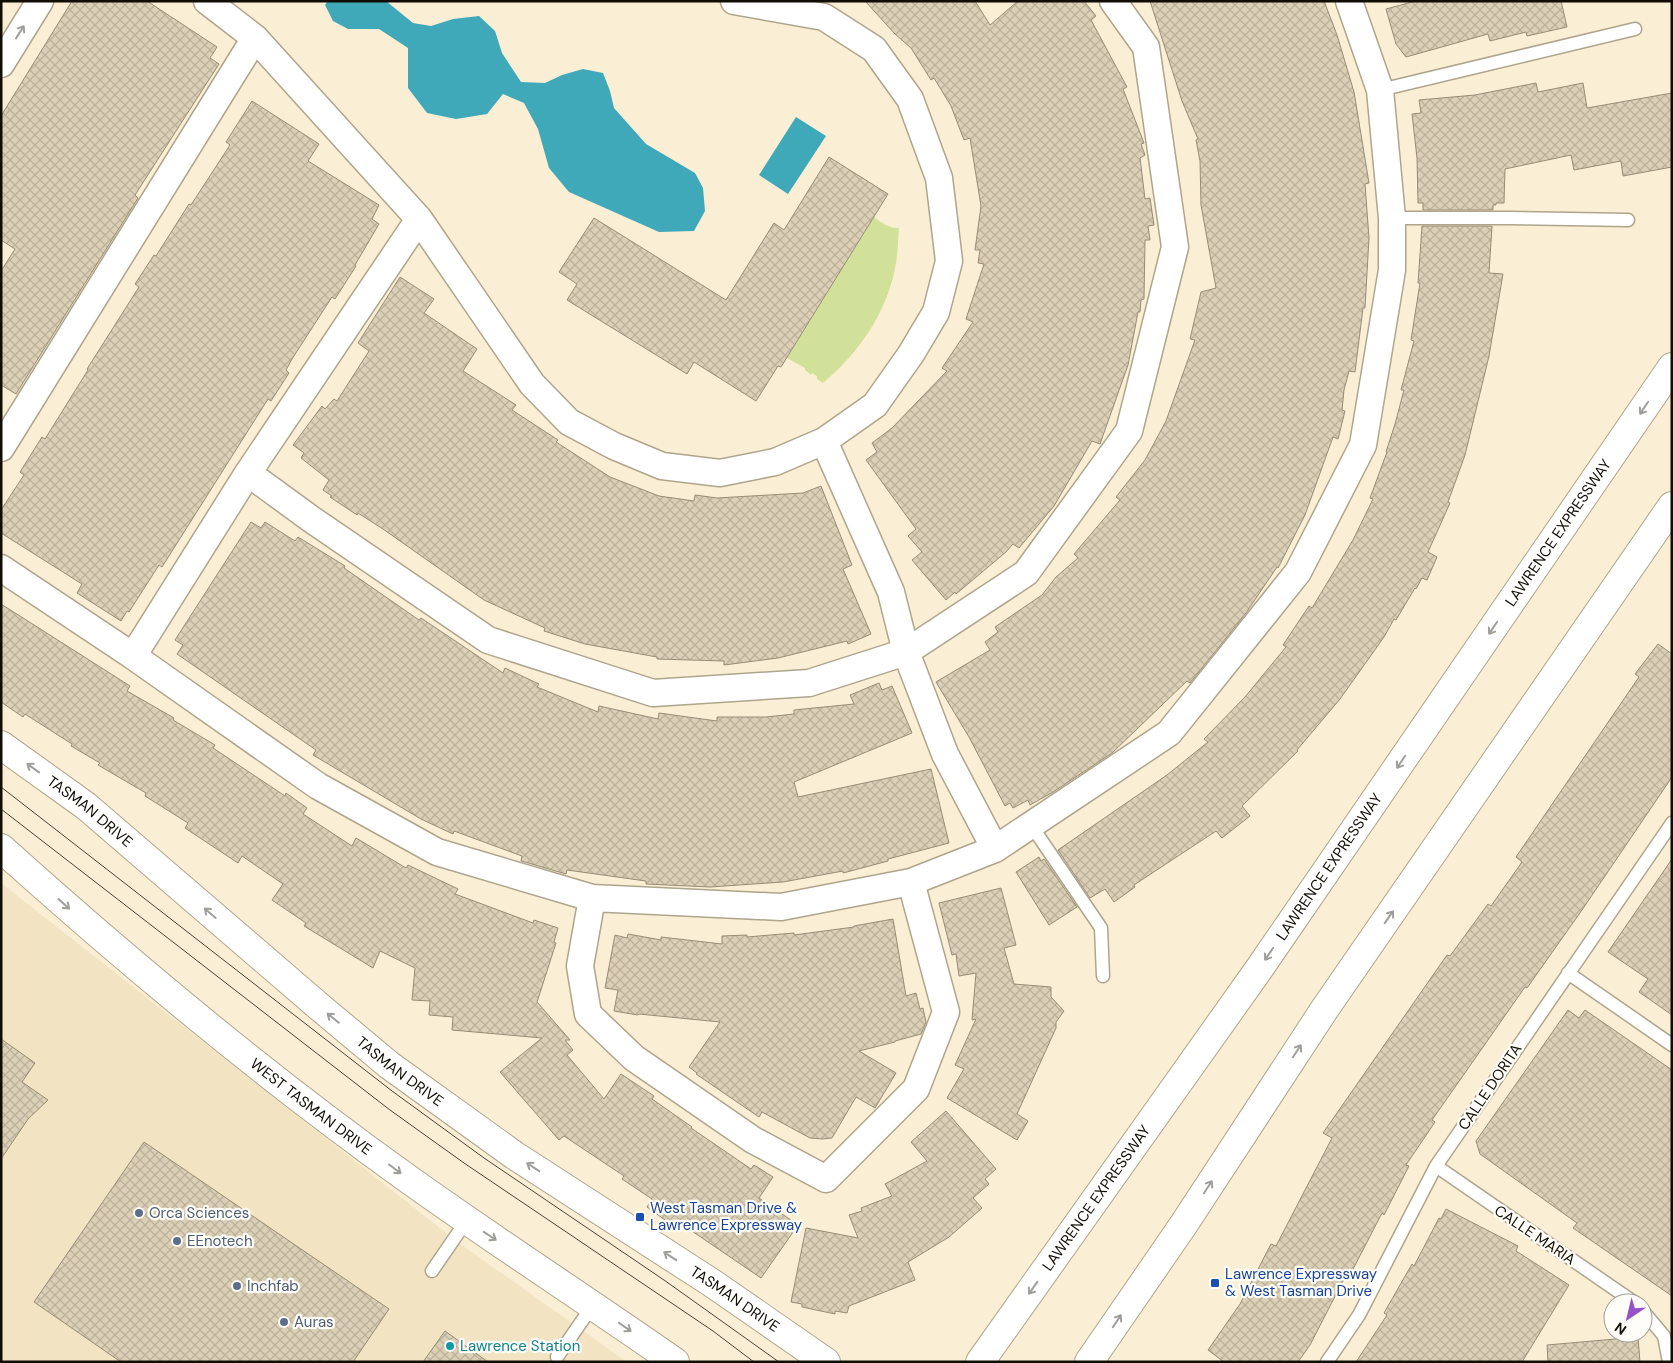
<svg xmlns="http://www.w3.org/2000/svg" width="1673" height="1363" viewBox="0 0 1673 1363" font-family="'DM Sans',sans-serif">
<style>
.built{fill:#f2e3c2}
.green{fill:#d2e19a}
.water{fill:#3fa9ba}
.building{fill:url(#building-cross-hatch);stroke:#978c75}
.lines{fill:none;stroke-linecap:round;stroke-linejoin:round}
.service-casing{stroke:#afa58c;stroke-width:15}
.minor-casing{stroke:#afa58c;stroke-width:29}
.secondary-casing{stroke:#afa58c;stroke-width:30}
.trunk-casing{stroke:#afa58c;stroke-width:30}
.service{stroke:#fff;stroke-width:12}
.minor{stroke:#fff;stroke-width:26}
.secondary{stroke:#fff;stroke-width:28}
.trunk{stroke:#fff;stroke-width:28}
.tram{stroke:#4a4538;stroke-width:1}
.oneway{stroke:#9f9e9b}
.service-dot{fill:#5c6f8a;stroke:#fffdf7;stroke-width:2}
.transit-dot{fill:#1a4fb4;stroke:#fffdf7;stroke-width:2}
.culture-dot{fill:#0f9aa8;stroke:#fffdf7;stroke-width:2}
.labels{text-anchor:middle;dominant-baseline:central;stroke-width:4.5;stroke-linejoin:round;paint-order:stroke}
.street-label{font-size:15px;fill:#100d05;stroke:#fffdf7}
.transit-label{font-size:15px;fill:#164399;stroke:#fffdf7;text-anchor:start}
.service-label{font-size:15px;fill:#4e5e75;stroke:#fffdf7;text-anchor:start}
.culture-label{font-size:15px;fill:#0d838f;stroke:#fffdf7;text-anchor:start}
</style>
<defs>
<pattern id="building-cross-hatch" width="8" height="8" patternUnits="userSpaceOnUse" patternTransform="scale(1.25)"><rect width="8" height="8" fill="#dbd0b6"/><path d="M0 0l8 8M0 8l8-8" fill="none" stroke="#bbb19b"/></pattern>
</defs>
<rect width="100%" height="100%" fill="#faefd5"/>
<!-- built -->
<path class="built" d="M1 883 459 1243 627 1362H1Z"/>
<!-- green -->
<path class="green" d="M874 217C882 223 888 228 899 228 898 239 898 252 896 263 888 311 860 352 823 383L817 379V376L812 373 811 375 805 370V368L787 358Z"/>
<!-- water -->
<path class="water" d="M328 1H386L413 23 431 26 453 19 479 16 495 31 502 53 521 82 545 83 562 75 583 69 603 73 610 91 614 108 646 144 695 173 703 188 705 211 694 231 659 232 569 192 549 168 538 129 524 103 503 94 487 114 456 119 427 113 408 88V48L379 29H348L333 21 325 5Z
M796 117 826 136 788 194 759 175Z"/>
<!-- building -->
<path class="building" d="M72 1H147L217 47 210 58 219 64 135 195 138 198 16 394 1 385V271L15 249 1 240V116Z
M865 1H975L990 25 1018 1H1084L1096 16 1091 20 1127 87 1123 89 1144 143 1141 144 1145 155 1140 158 1145 199 1150 198 1154 225 1148 226 1150 240H1145L1144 299 1141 300 1140 312H1138L1128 365 1100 444 1092 441 1054 506 1019 548 1013 544 1006 552 956 594 955 592 946 600 912 560 922 552 908 536 916 529 866 460 877 452 872 443 892 428 947 371 942 368 973 322 966 319 984 264 978 263 980 250H975L981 206 970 138 964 140 951 106 934 78 931 80 911 48 895 34Z
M1150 1H1324L1337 35 1354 92 1369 183 1365 184 1369 238 1365 308H1363L1355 372 1349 371 1344 390 1342 410 1345 411 1338 439 1333 437 1305 515 1278 568 1277 567 1246 613 1190 683 1187 681 1112 753 1053 792 1030 805 1028 800 1013 808 1010 803 1005 806 969 737 936 682 990 650 985 642 998 632 995 627 1042 595 1056 577 1078 558 1074 554 1120 500 1116 497 1145 460 1166 421 1195 340 1190 339 1201 292 1216 288 1201 205 1200 161 1196 140 1198 139 1182 101Z
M1416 1H1561L1567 27 1527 36 1526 32 1490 41 1488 34 1406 57 1396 44 1386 9Z
M1536 83 1538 92 1583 83 1587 108 1672 93V167L1623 176 1621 161 1574 170 1571 155 1505 169 1504 203H1496V205H1493V210H1423V203H1418L1417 158 1412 114 1421 113 1419 100 1475 95Z
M252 101 319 144 308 161 379 205 372 219 379 224 355 265 356 266 335 299 332 297 292 359 286 370 289 373 271 401 268 399 162 567 159 565 129 612 127 611 121 621 77 593 82 584 1 533V510L24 475 20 472 42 437 45 439 88 370 87 369 139 287 135 284 154 255 156 256 189 204 191 205 230 145 226 142Z
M829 157 888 194 781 367 778 366 756 401 694 362 687 374 567 300 577 284 559 272 594 218 726 300 774 223 784 230Z
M1422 226H1492L1489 273 1503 274 1489 356 1465 455 1448 502 1450 503 1428 552 1437 557 1427 580 1422 578 1416 589 1415 588 1396 620 1394 619 1384 637 1340 699 1297 750 1298 751 1242 806 1250 816 1222 838 1216 831 1134 885 1135 887 1114 902 1105 889 1090 898 1058 850 1167 775 1208 742 1204 739 1245 697 1286 647 1283 645 1309 606 1312 608 1353 540 1373 499 1370 498 1387 452H1386L1395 424 1404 390H1401L1414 341 1411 340 1420 283H1418Z
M400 277 434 299 424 313 477 349 463 371 516 405 512 410 558 440 556 442 610 477 659 496 694 501 695 495 717 498 803 493 821 486 852 565 843 569 871 634 848 644 847 641 778 658 724 665V661L657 659V657L585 644 544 631 545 628 484 600 383 529 358 513 357 515 330 497 332 496 323 490 329 480 301 458 304 453 293 445 322 406 325 409 334 399 337 401 369 351 358 343Z
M251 522 261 528 265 522 295 541 298 537 345 566 344 568 419 620 421 618 503 673 505 668 539 684 537 687 598 712 599 706 658 719 659 713 717 721V717H766L794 714V710L854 704 850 695 879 683 882 690 892 686 912 733 794 782 798 797 931 769 949 843 888 859V861L843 873V871L783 882 710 887 646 884V881L567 870 566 874 525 862 521 861 522 856 454 831 453 834 421 819 313 755 316 750 177 654 183 645 175 640Z
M1 604 130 686 127 691 174 718 173 720 215 745 213 748 285 796 286 793 307 808 303 814 352 846 356 838 406 868 408 865 458 889 455 894 533 923 534 920 558 928 554 942 556 943 537 1002 570 1040H565L573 1050 567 1055 604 1099 621 1074 654 1096 652 1099 692 1127 691 1128 751 1169 754 1165 773 1177 759 1198 798 1225 761 1278 683 1225 679 1230 647 1207 652 1199 622 1179 624 1176 564 1136 559 1140 500 1072 542 1038 452 1030 453 1017 429 1015 430 1001 412 1000 415 968 380 951 373 968 304 926 306 923 272 900 283 884 242 856 238 863 185 828 188 823 145 796 146 793 98 765 100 763 71 746 72 744 25 714 23 717 1 702Z
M1658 644 1672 654V777L1582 910 1527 988 1525 987 1432 1120 1435 1122 1406 1165 1409 1166 1384 1215 1382 1213 1350 1275 1347 1273 1310 1345 1298 1362H1224L1208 1350 1240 1304 1271 1244 1276 1246 1332 1138 1323 1133 1447 955 1450 956 1488 904 1491 906 1522 862 1516 857 1639 677 1635 674Z
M1039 857 1041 861 1044 859 1077 907 1049 925 1016 872Z
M1672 859V1015L1639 992 1648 979 1608 952Z
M1001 888 1016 945 1004 948 1014 984 1051 987V997L1064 1011 1056 1022V1028L1017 1114 1028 1121 1017 1140 947 1098 964 1069 955 1065 976 1019 972 1020 976 973 959 976 956 954 952 955 939 903Z
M893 919 906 996 916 993 920 1009 923 1008 926 1022 921 1034 895 1041V1042L859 1051 896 1073 875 1108 856 1097 832 1138 822 1139 810 1138 762 1112 759 1117 696 1074 697 1073 689 1067 720 1022 639 1014 638 1015 614 1011 618 990 605 988 615 935 627 938 628 934 661 940V937L722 944V936L747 935V937L794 933V935L854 927V926Z
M1568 1010 1579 1018 1585 1010 1672 1070V1296L1573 1228 1577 1223 1480 1154 1476 1141Z
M1 1039 35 1063 22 1082 48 1100 28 1119 1 1159Z
M946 1111 996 1169 985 1179 989 1184 973 1198 982 1208 949 1237 908 1262 915 1280 849 1306 847 1313 835 1311V1314L802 1307V1304L791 1302 806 1228 858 1238 849 1215 862 1211 861 1208 892 1196 885 1184 927 1161 911 1142Z
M144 1142 389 1309 353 1362H121L34 1302Z
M1446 1209 1518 1246 1516 1251 1569 1285 1522 1362H1356L1387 1315 1384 1313 1412 1264 1414 1266 1439 1218 1441 1219Z
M445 1331 488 1362H423Z
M1638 1337 1640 1362H1548L1547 1345Z"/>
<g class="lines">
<defs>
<path id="service" d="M1380 90 1635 29
M1392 218H1510L1628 220
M1031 825 1101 928 1103 976
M1568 973 1672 1045
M1436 1166 1635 1303
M432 1271 467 1220
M1643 1311 1664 1336 1669 1362
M557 1357 593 1305
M1327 1362 1359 1315 1436 1166 1672 823"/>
<path id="minor" d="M207 1 255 38 419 219 532 384 569 422 614 446 662 466 720 473 775 462 824 441 875 405 911 354 936 312 949 261 939 178 910 99 874 49 824 17 734 1
M1 64 40 1
M824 441 891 592 906 652 945 754 995 849
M1 448 255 38
M248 473 311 519 488 640 653 693 809 683 906 652 1026 573 1129 431 1175 247 1146 47 1113 1
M1 568 133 656 318 786 437 852 592 898 781 907 911 882 995 849 1169 733 1298 572 1363 445 1392 270V218L1380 90 1349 1
M133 656 248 473 419 219
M592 898 580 966 588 1014 634 1058 753 1140 826 1179 916 1089 946 1012 911 882"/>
<g id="secondary">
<path id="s1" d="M1 745 86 806 322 1009 389 1065 514 1155 712 1283 826 1362"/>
<path id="s2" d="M1 848C130 964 263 1075 404 1176 493 1240 585 1299 675 1362"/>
</g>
<g id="trunk">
<path id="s3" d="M980 1362 1259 969 1672 367"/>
<path d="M1089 1362 1184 1224 1324 1010 1672 506"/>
</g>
</defs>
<!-- service casing -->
<use href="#service" class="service-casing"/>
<!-- minor casing -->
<use href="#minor" class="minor-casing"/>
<!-- secondary casing -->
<use href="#secondary" class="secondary-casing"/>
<!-- trunk casing -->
<use href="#trunk" class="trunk-casing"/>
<!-- service -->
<use href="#service" class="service"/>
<!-- minor -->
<use href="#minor" class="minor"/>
<!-- secondary -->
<use href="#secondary" class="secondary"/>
<!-- trunk -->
<use href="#trunk" class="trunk"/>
<!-- tram -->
<path class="tram" d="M1 787 392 1091 484 1158 664 1280 779 1362
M1 809 390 1110 464 1163 713 1331 754 1362"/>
</g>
<!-- one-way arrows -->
<defs><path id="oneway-shaft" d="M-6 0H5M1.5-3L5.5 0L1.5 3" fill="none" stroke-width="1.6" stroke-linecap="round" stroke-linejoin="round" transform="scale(1.25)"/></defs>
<g class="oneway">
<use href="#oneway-shaft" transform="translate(20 32) rotate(-58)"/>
<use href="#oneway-shaft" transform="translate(1644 408) rotate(124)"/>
<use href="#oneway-shaft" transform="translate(1493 628) rotate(124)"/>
<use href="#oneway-shaft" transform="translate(1401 762) rotate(124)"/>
<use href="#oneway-shaft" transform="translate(33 768) rotate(-144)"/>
<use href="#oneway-shaft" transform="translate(64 904) rotate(42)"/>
<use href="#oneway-shaft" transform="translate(210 913) rotate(-139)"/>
<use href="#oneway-shaft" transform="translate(1389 917) rotate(-55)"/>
<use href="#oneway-shaft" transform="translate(1269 954) rotate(124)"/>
<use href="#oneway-shaft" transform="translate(333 1018) rotate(-141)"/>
<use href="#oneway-shaft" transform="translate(1297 1051) rotate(-57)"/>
<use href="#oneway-shaft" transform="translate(533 1167) rotate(-147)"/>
<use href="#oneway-shaft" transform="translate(395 1169) rotate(37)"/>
<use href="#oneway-shaft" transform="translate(1208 1187) rotate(-57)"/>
<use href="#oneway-shaft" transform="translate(490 1236) rotate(34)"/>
<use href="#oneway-shaft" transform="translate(670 1256) rotate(-147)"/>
<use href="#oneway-shaft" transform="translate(1033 1288) rotate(125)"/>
<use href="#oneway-shaft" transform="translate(1117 1321) rotate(-56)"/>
<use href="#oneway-shaft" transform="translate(625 1327) rotate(35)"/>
</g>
<!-- markers -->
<g class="service-dot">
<circle cx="139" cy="1213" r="5"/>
<circle cx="177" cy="1241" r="5"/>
<circle cx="237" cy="1286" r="5"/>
<circle cx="284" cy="1322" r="5"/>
</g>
<g class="transit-dot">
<rect x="635" y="1212" width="10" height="10" rx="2.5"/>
<rect x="1210" y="1278" width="10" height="10" rx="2.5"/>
</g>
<circle class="culture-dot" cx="450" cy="1346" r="5"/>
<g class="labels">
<!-- street labels -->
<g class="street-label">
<text stroke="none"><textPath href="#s3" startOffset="1011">LAWRENCE EXPRESSWAY</textPath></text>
<text stroke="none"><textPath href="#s1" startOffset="111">TASMAN DRIVE</textPath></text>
<text stroke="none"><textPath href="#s3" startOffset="606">LAWRENCE EXPRESSWAY</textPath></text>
<text stroke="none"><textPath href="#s1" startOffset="516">TASMAN DRIVE</textPath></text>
<text transform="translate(1490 1087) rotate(-56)">CALLE DORITA</text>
<text stroke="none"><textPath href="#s2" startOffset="404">WEST TASMAN DRIVE</textPath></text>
<text stroke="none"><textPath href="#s3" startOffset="201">LAWRENCE EXPRESSWAY</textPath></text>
<text transform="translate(1535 1235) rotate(34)">CALLE MARIA</text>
<text stroke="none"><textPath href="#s1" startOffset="921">TASMAN DRIVE</textPath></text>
</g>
<!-- transit labels -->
<g class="transit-label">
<text x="650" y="1208">West Tasman Drive &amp;<tspan x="650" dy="17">Lawrence Expressway</tspan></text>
<text x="1225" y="1274">Lawrence Expressway<tspan x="1225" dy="17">&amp; West Tasman Drive</tspan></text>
</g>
<!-- service labels -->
<g class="service-label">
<text x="149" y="1213">Orca Sciences</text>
<text x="187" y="1241">EEnotech</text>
<text x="247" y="1286">Inchfab</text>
<text x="294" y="1322">Auras</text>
</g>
<!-- culture labels -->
<g class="culture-label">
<text x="460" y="1346">Lawrence Station</text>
</g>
</g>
<!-- border -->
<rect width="1673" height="1363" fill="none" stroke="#100d05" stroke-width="5"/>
<!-- north arrow -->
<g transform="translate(1628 1318) rotate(215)"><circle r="24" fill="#fffdf7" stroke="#9f9d96"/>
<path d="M0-4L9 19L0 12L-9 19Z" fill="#9652c6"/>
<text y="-8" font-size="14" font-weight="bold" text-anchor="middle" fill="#100d05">N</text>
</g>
</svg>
